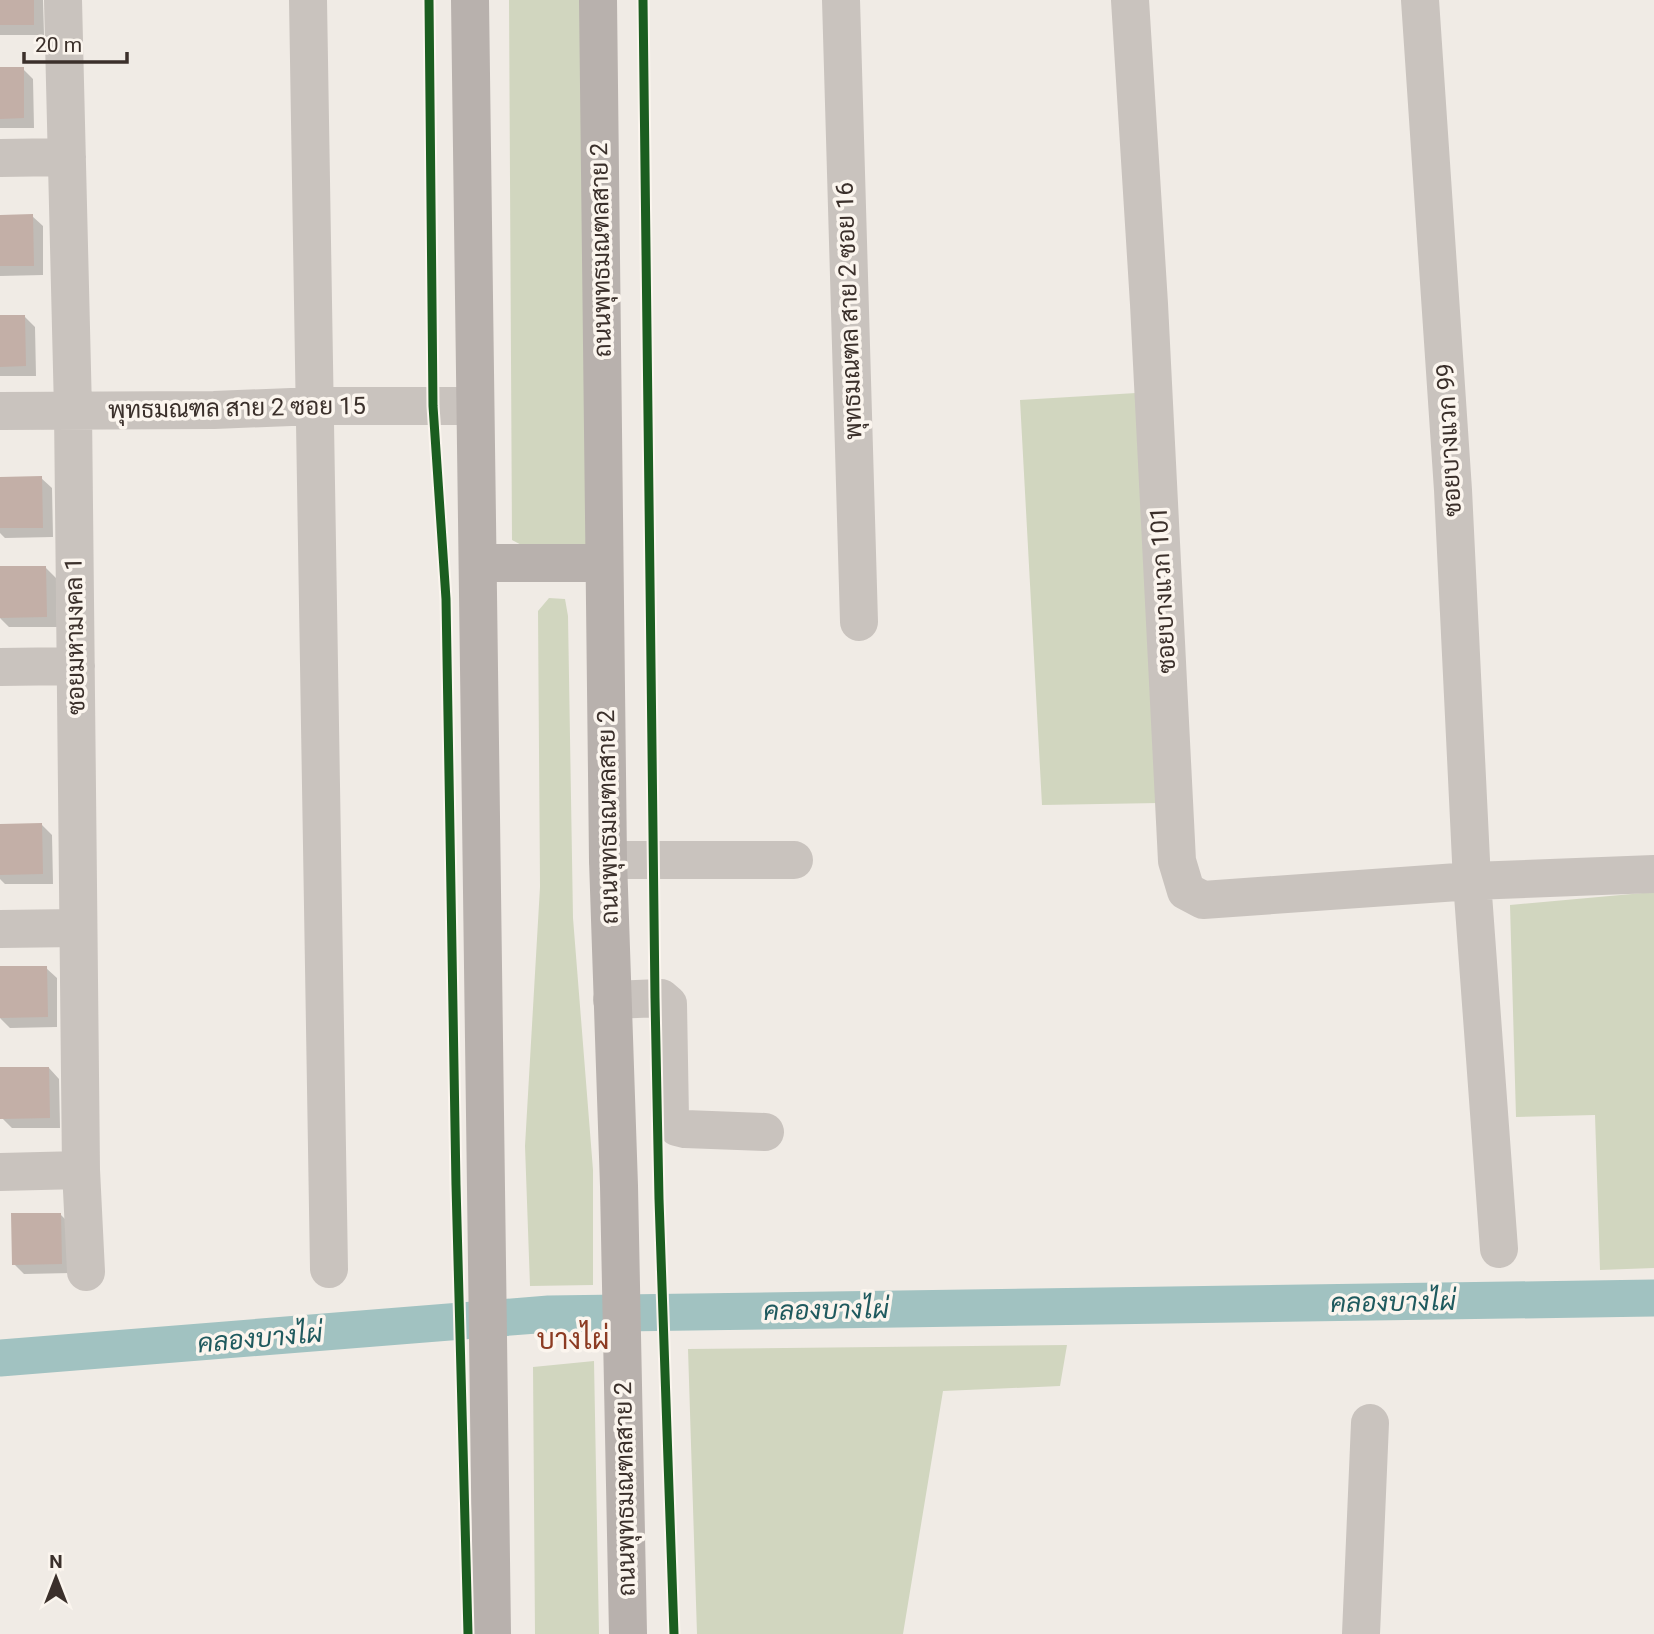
<svg xmlns="http://www.w3.org/2000/svg" width="1654" height="1634" viewBox="0 0 1654 1634" font-family="Roboto,Sarabun,sans-serif">
<style>
.green{fill:#d1d6bf}
.shadow{fill:#0003}
.lines{fill:none;stroke-linecap:round;stroke-linejoin:round}
.canal{stroke:#a1c2c1;stroke-width:37}
.building{fill:#c3afa7}
.minor{stroke:#c9c3be;stroke-width:38}
.major{stroke:#b8b1ad;stroke-width:38}
.cycleway-casing{stroke:#fbf5ee;stroke-width:13}
.cycleway{stroke:#1b5e20;stroke-width:9}
.labels{text-anchor:middle;dominant-baseline:central;stroke-width:7;stroke-linejoin:round;paint-order:stroke}
.street-label{font-size:24px;fill:#3b302b;stroke:#fbf5ee}
.water-label{font-size:26px;font-style:italic;fill:#1f5a5e;stroke:#fbf5ee}
.quarter-label{font-size:28px;fill:#8c3b22;stroke:#fbf5ee}
</style>
<rect width="100%" height="100%" fill="#f0ebe5"/>
<!-- green -->
<path class="green" d="M509 0H580L587 552 531 550 512 540Z
M1136 393 1159 803 1042 805 1020 400Z
M549 598 565 599 568 616 573 918 593 1170V1285L530 1286 525 1146 540 887 538 611Z
M1654 892V1268L1600 1270 1595 1115 1516 1117 1510 905Z
M1067 1345 1060 1386 943 1391 903 1634H697L688 1349Z
M594 1361 599 1634H535L533 1367Z"/>
<!-- shadow -->
<path class="shadow" d="M0 0H43L44 35H0Z
M0 69H23L33 79 34 128H0Z
M0 216H32L43 226V275L0 276Z
M0 317H25L35 327 36 376H0Z
M0 478H41L52 488 53 537 5 538 0 533Z
M45 567 56 578 57 627H9L0 618V568Z
M41 824 52 835 53 884H5L0 879V825Z
M0 968H46L57 978V1027L10 1028 0 1018Z
M49 1068 59 1079 60 1128H12L2 1118Z
M60 1214 71 1225V1273L24 1274 14 1264Z"/>
<g class="lines">
<!-- canal -->
<path class="canal" d="M0 1358 549 1314 1654 1298"/>
</g>
<!-- building -->
<path class="building" d="M0 0H34V25H0Z
M0 67H24V118L0 119Z
M33 214 34 266H0V215Z
M0 315H25L26 366 0 367Z
M42 476 43 528H0V477Z
M0 566H46L47 617 0 618Z
M42 823 43 874 0 875V824Z
M0 966H47L48 1017 0 1018Z
M0 1067H49L50 1118 0 1119Z
M11 1213H61L62 1264 12 1265Z"/>
<g class="lines">
<!-- minor -->
<path class="minor" d="M63 0 73 410 81 1170 86 1272
M308 0 329 1269
M841 0 859 622
M1130 0 1149 304 1177 861 1186 891 1203 900 1472 881 1654 874
M1420 0 1453 490 1472 881 1499 1249
M0 158 67 157
M0 411 214 410 316 406H475
M0 667 76 666
M608 860H794
M0 929 78 928
M612 1000 661 998 668 1004 670 1118 677 1127 685 1129 765 1132
M0 1172 81 1170
M1361 1634 1370 1423"/>
<!-- major -->
<path class="major" d="M470 0 492 1634
M598 0 608 860 619 1186 628 1634
M478 563H604"/>
<defs>
<path id="cycleway" d="M429 0 433 406 446 599 456 1185 468 1634
M643 0 655 998 659 1199 674 1634"/>
</defs>
<!-- cycleway casing -->
<use href="#cycleway" class="cycleway-casing"/>
<!-- cycleway -->
<use href="#cycleway" class="cycleway"/>
</g>
<g class="labels">
<!-- street labels -->
<g class="street-label">
<text transform="translate(601 250) rotate(-91)">ถนนพุทธมณฑลสาย 2</text>
<text transform="translate(849 311) rotate(-92)">พุทธมณฑล สาย 2 ซอย 16</text>
<text transform="translate(237 408) rotate(-1)">พุทธมณฑล สาย 2 ซอย 15</text>
<text transform="translate(1449 440) rotate(-93)">ซอยบางแวก 99</text>
<text transform="translate(1163 590) rotate(-93)">ซอยบางแวก 101</text>
<text transform="translate(75 636) rotate(-91)">ซอยมหามงคล 1</text>
<text transform="translate(608 817) rotate(-91)">ถนนพุทธมณฑลสาย 2</text>
<text transform="translate(625 1489) rotate(-91)">ถนนพุทธมณฑลสาย 2</text>
</g>
<!-- water labels -->
<g class="water-label">
<text transform="translate(1393 1302) rotate(-1)">คลองบางไผ่</text>
<text transform="translate(826 1310) rotate(-1)">คลองบางไผ่</text>
<text transform="translate(260 1338) rotate(-5)">คลองบางไผ่</text>
</g>
<!-- quarter labels -->
<g class="quarter-label">
<text x="573" y="1339">บางไผ่</text>
</g>
</g>
<!-- north arrow -->
<g transform="translate(56 1578)" stroke="#fbf5ee" stroke-width="5" paint-order="stroke">
<path d="M0-5L12 26L0 18L-12 26Z" fill="#3b302b"/>
<text y="-10" font-size="19" font-weight="bold" text-anchor="middle" fill="#3b302b">N</text>
</g>
<!-- scale -->
<path d="M24 52v10h103v-10" fill="none" stroke="#3b302b" stroke-width="3.5"/>
<text x="35" y="52" font-size="21" fill="#3b302b" stroke="#fbf5ee" stroke-width="5" paint-order="stroke">20 m</text>
</svg>
